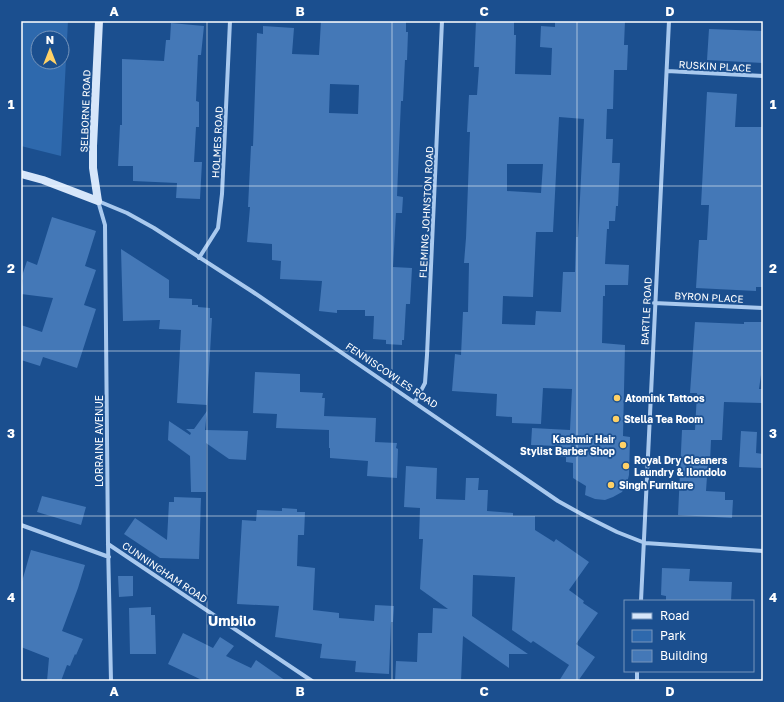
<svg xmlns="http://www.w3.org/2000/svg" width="784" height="702" viewBox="0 0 784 702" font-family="'Golos Text',sans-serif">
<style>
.green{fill:#2e69ad;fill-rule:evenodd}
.building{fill:#4478b7;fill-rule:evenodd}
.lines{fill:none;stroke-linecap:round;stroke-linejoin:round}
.street{stroke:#a9c9ee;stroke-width:4}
.secondary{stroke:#d6e6fa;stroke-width:8}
.grid{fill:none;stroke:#fff;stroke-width:1;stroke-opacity:0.55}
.poi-dot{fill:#ffd166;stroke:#1b4f8f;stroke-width:1.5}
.labels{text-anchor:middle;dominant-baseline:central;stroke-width:3.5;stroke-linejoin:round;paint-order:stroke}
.street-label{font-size:10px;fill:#fff;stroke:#1b4f8f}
.poi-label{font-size:10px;font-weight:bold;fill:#fff;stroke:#1b4f8f;text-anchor:start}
.district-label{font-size:14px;font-weight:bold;fill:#fff;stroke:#1b4f8f}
.neatline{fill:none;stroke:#fff;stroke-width:1.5}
.grid-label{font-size:13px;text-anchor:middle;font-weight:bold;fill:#fff}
</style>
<rect width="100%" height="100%" fill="#1b4f8f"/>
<!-- green -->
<path class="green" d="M21 21H68L61 156 21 146ZM38 38H62V62H38Z"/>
<!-- building -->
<path class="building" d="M321 21H406V32H408L407 60H405L403 101H401L397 196 403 197 402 213H396L393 267 412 268 410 304H406L404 340H402V345L386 344V340L373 339 374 316H365V310H337V313L319 311 322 281 280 279 281 261 272 260V244L247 242 250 207H248L251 146H253L254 119 257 33 263 34V26L294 28 292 54 319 55ZM330 84 359 85 358 114 329 113Z
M476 21H514V35H516L515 74 551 75 552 48 540 47 541 26 555 27V21H625L624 45H628L627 70H614L613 109H607L606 139H613L612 163H620L618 206H616L615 221H609V229H607L605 264 629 265 628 285H605V296H603L602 343 625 345 623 436 630 437 629 475 627 483 622 492 613 497 605 500 595 499 585 495 586 486 573 478V463L566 462V457L558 456V446L531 445 532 428 570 430 572 389 543 388 541 424 512 423V417L496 416 497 394 452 391 455 354 461 355 463 312H468L469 263H464L466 238 470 132H467L469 95H477L479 67H474ZM559 117 584 119 578 237H576L575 272H563L561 312 536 311 535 325 502 324 503 296 533 297 536 232H553ZM507 164H543L541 193 507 191Z
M171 23 204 26 201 55H198L196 101 199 102V127H196L194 162H202L200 199 176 198 177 183 133 181V166H118L120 125H122V59L164 61 166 40H170Z
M709 29 763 31V63L707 60Z
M707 92 737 94 735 127H763V287H756V291L696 288 699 240H707L709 205H701Z
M52 217 96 231 85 266 96 270 84 305 96 309 77 368 43 357 40 366 21 360V325L42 332 53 298 21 294 23 280 21 279 27 261 37 265Z
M121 249 169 280V298L192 299V305H198V307L210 308V318H212L207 405 177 403 181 330 159 329 160 320 123 321Z
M695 322 744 324V322H762L761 375 759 389H763L762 403 724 402 722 440H711L710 462H708L706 491 725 492V500H733L732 518 678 515 682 430H695L697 393H690Z
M255 372 300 374V392L323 393 322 398H325L324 416 376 418 375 442 397 443 396 448 398 449 397 478 367 476 368 461 330 458V448H329V430L276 428 277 414 253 413Z
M207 411 205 430 248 431 246 460 229 459 206 443V492H191L190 456 168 440 169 421 190 435 191 433 186 429H194Z
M741 431 757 432 756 453 763 454V468L739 467Z
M406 466 437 468 436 499 465 500 466 478H479L478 490H488L487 511 513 513V516H535V530L554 542 556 539 589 562 569 590 584 601 583 603 598 613 576 644 595 657 578 681H559L569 665 533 641 531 643 512 630 515 577 473 575 472 616 528 654H509V668L463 636 461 681H395L396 661 417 662 418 633H432L433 608 448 609 420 589 423 539H419L420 508 404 507Z
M42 496 86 507 81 525 37 512Z
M174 497 201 498 199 559 160 558 124 534 135 518 167 540 169 502H174Z
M282 508 297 509V512H305L304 535H298L297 566 315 568 313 610 339 613V618L374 621 375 605 394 606 393 622H391L389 674 355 672 356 661 320 658 322 644 275 637 279 606 237 604 242 520 256 521 257 510 282 511Z
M31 550 85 565 78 588 62 631 83 639 76 655 75 654 70 666 67 665 61 681H47L49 658 21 647V585Z
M662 568 690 569 689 581 732 582 731 601H666V596L661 595Z
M118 576H133V596L119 597Z
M151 607V615H155L156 654H130L129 608Z
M183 633 213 648 220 637 234 646 226 656 251 668 256 660 286 681H204L168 664Z"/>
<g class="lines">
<!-- street -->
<path class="street" d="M667 71 763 76
M98 201 127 213 154 228 253 292 558 501 585 516 617 532 645 543 763 551
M98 201 105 225 108 544 111 681
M199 258 218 228 222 194 230 21
M654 303 763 308
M415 402 425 383 427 355 442 21
M21 525 109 557
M108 544 312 681
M641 601 669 21
M637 681V671"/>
<!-- secondary -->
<path class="secondary" d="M21 174 43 180 98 201
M98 201 93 168V146L99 21"/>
</g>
<!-- grid -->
<path class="grid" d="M207 21V681M392 21V681M577 21V681M21 186H763M21 351H763M21 516H763"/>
<!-- markers -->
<g class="poi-dot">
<circle cx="617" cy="398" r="4"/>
<circle cx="616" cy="419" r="4"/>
<circle cx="623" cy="445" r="4"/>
<circle cx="626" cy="466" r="4"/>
<circle cx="611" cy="485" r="4"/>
</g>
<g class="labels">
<!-- street labels -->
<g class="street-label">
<text transform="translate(715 66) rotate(3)">RUSKIN PLACE</text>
<text transform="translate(85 111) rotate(-88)">SELBORNE ROAD</text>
<text transform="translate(217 142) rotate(-87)">HOLMES ROAD</text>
<text transform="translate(426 212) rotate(-87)">FLEMING JOHNSTON ROAD</text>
<text transform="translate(709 297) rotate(3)">BYRON PLACE</text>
<text transform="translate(646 311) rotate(-87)">BARTLE ROAD</text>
<text transform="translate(392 375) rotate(34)">FENNISCOWLES ROAD</text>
<text transform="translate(99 441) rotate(-90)">LORRAINE AVENUE</text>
<text transform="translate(165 572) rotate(34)">CUNNINGHAM ROAD</text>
</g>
<!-- poi labels -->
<g class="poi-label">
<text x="625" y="398">Atomink Tattoos</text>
<text x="624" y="419">Stella Tea Room</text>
<text x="615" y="439" text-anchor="end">Kashmir Hair<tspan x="615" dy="12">Stylist Barber Shop</tspan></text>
<text x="634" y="460">Royal Dry Cleaners<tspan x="634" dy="12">Laundry &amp; Ilondolo</tspan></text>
<text x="619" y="485">Singh Furniture</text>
</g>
<!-- district labels -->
<g class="district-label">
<text x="232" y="620">Umbilo</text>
</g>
</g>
<!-- border -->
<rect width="784" height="702" fill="none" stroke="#1b4f8f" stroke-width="44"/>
<!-- legend -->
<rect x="624" y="600" width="130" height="72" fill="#1b4f8f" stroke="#7695bc"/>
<rect x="632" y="613" width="20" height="6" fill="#d6e6fa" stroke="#7695bc"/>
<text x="660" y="620" font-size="12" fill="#ffffff">Road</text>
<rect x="632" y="630" width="20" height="12" fill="#2e69ad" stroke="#7695bc"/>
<text x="660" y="640" font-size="12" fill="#ffffff">Park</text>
<rect x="632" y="650" width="20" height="12" fill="#4478b7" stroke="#7695bc"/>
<text x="660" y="660" font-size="12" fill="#ffffff">Building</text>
<!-- north arrow -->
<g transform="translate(50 50)"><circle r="19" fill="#1b4f8f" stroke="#7695bc"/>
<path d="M0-3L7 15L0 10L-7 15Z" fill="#ffd166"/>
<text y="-6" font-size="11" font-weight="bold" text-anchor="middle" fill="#ffffff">N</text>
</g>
<rect x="22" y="22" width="740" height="658" class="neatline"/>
<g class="grid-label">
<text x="114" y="16">A</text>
<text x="300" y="16">B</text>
<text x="484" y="16">C</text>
<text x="670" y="16">D</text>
<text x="11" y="109">1</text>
<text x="773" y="109">1</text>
<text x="11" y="273">2</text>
<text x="773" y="273">2</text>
<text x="11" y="438">3</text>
<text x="773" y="438">3</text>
<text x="11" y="602">4</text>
<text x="773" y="602">4</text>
<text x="114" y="696">A</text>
<text x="300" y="696">B</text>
<text x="484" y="696">C</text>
<text x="670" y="696">D</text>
</g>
</svg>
